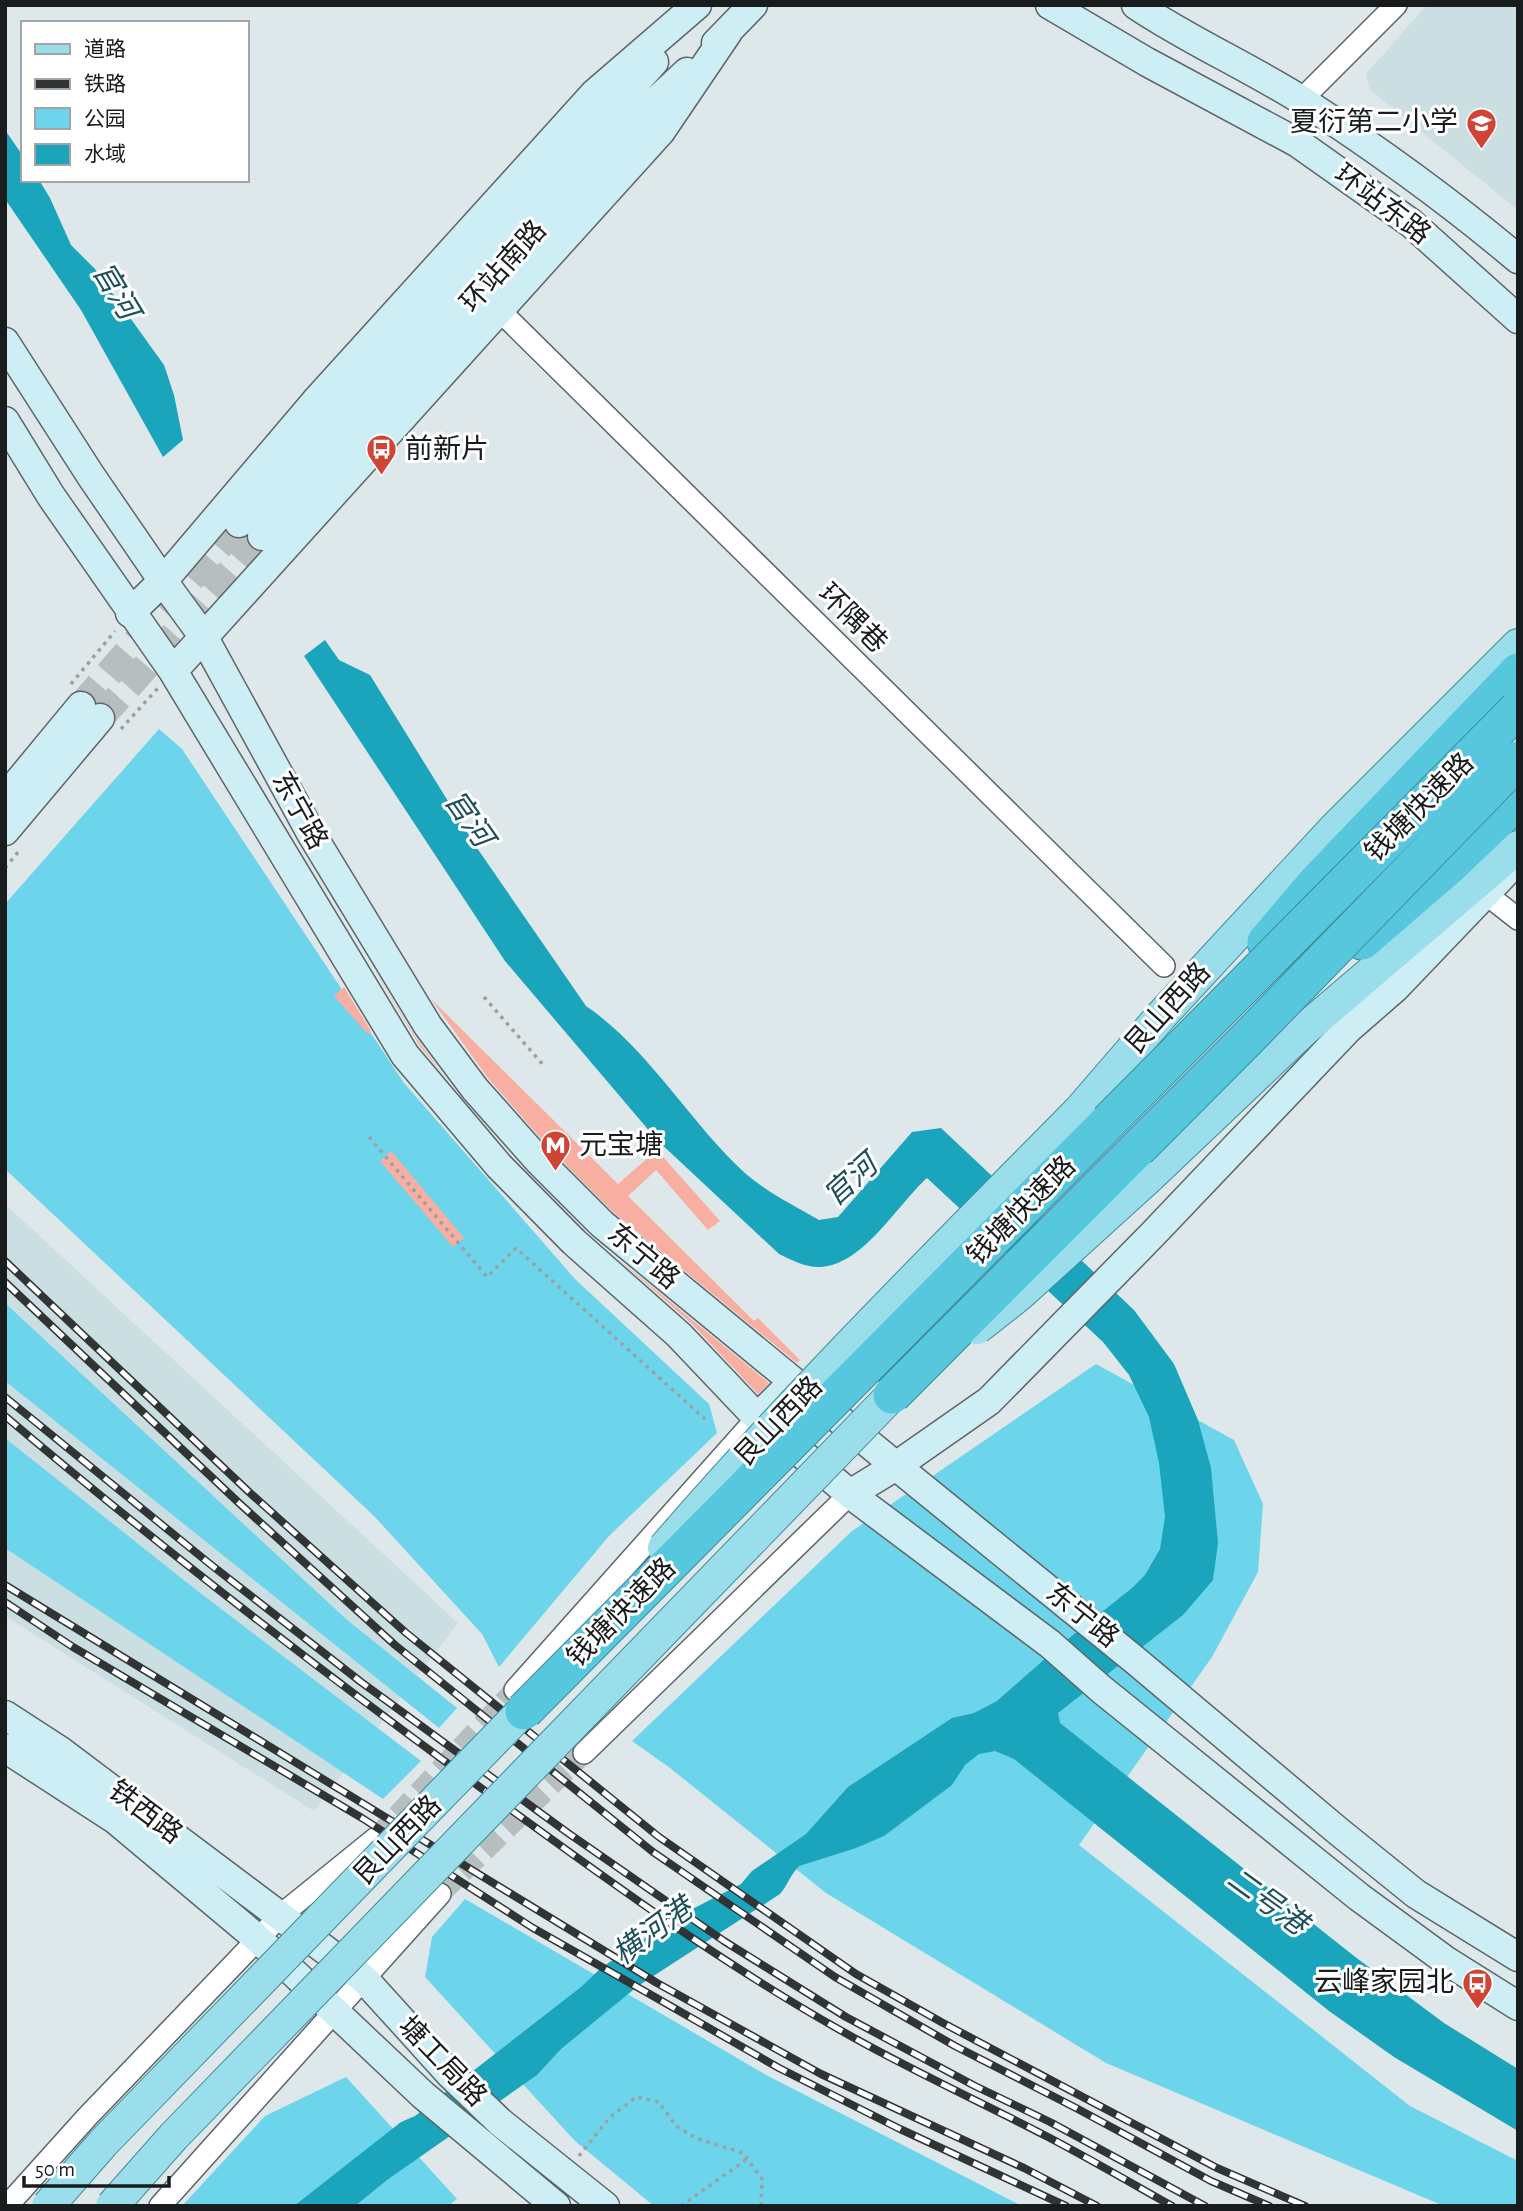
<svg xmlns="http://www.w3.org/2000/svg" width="1523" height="2211" viewBox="0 0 1523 2211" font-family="'Alegreya Sans','Noto Sans SC',sans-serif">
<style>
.built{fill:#cbdee2}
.green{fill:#6dd5eb}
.water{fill:#1aa5bd}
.building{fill:#f9aea2}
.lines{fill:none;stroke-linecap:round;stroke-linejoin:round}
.street-tunnel{stroke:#b7bec0;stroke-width:21;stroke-dasharray:21 10;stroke-linecap:butt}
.secondary-tunnel{stroke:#b7bec0;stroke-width:28;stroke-dasharray:28 14;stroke-linecap:butt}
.street-casing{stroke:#5d6567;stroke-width:24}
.secondary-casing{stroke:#5d6567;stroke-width:31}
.primary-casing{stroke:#418b9a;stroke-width:34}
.highway-casing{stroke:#418b9a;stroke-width:39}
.path{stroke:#9aa1a3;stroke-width:3.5;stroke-dasharray:3.5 5;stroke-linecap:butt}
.street{stroke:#fff;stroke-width:21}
.secondary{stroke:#cdeef5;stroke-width:28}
.primary{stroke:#9addeb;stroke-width:32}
.highway{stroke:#57c7de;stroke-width:37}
.rail-casing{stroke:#303435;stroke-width:8}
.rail{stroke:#fff;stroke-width:5;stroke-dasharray:16;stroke-linecap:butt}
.primary-bridge-casing{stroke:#418b9a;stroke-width:34;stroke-linecap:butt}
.highway-bridge-casing{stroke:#418b9a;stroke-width:39;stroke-linecap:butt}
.primary-bridge{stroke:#9addeb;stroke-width:32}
.highway-bridge{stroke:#57c7de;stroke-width:37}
.labels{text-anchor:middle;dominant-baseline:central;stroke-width:6;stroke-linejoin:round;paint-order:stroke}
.poi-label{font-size:28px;fill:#191c1d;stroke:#fff;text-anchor:end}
.street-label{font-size:28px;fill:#191c1d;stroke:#fff}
.water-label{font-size:30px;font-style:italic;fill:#1c505a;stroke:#fff}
</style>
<rect width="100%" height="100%" fill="#dee7e9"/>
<!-- built -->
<path class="built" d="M1427 5H1518V210L1370 90 1366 74Z
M5 1204 458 1623 314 1811 5 1616Z"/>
<!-- green -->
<path class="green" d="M159 729 182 749 404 1083 575 1279 709 1404 717 1433 609 1536 499 1667 482 1634 374 1516 5 1169V904Z
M5 1303 346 1619 457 1708 439 1728 5 1381Z
M1096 1364 1234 1440 1263 1504 1258 1572 1212 1657 1079 1845 1410 2106 1518 2161V2206H1444L1106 2063 826 1893 670 1768 632 1741 852 1531Z
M5 1438 195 1589 421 1761 383 1799 5 1548Z
M465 1899 768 2076 1022 2206H654L575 2141 425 1977 432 1937Z
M346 2077 457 2199 448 2206H182L265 2116Z"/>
<!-- water -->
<path class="water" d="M5 130 23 156V180H39L50 198 71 245 95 269 164 365 174 395 183 440 163 457 81 310 5 199Z
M325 640 339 660 370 675 477 848 586 1006C649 1049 689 1122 746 1174 768 1193 795 1206 819 1220L838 1217 912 1132 941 1128 1134 1310 1174 1364 1198 1420 1211 1468 1218 1543 1213 1580 1183 1615 1058 1713 1060 1723 1354 1956 1444 2023 1518 2069V2131L1394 2057 1329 2011 1014 1759 995 1751 979 1754 965 1765 952 1785 884 1836 856 1848 799 1866C790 1875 788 1885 780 1894L638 1986 561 2049 537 2075 387 2180 355 2206H294L401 2122 415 2116 581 1987 601 1968 673 1919 741 1884 752 1871 806 1834 848 1787 952 1718 974 1713 997 1701 1063 1643 1132 1588 1145 1575 1160 1549 1165 1517 1159 1463 1149 1417 1129 1375 1103 1342 927 1178C897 1205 864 1264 821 1267 806 1268 792 1260 779 1254L657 1140 505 961 304 656Z"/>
<!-- building -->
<path class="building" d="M370 962 414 1035 444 1076 419 1045Z
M344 987 371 1031 368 1034 334 996Z
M431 999 618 1184 657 1150 720 1221 708 1230 656 1170 628 1196 754 1321 758 1318 800 1360 797 1363 613 1212 550 1149 488 1078Z
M391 1151 464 1238 453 1247 380 1161Z
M617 1258 769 1383 758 1394 691 1323Z"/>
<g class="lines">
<!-- street-tunnel -->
<path class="street-tunnel" d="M376 1838 515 1690
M440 1894 584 1753"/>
<!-- secondary-tunnel -->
<path class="secondary-tunnel" d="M81 706 239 523
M100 718 262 536"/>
<defs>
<path id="street" d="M1301 100 1396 5
M500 311 1164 966
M1486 894 1518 919
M515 1690 758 1417
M584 1753 850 1494
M7 2206 87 2117 258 1939 281 1915 376 1838
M160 2206 440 1894"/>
<path id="secondary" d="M1050 5 1147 62 1298 143 1411 223 1518 319
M1136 5C1190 41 1249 67 1303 101 1377 149 1450 202 1518 259
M716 43 753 5
M5 342 91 476 163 581 203 636 312 835 428 1026 475 1089 538 1160 602 1224 896 1466 1136 1661 1338 1831 1416 1894 1518 1957
M5 421 51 496 173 671 405 1055 499 1166 574 1242 679 1335 753 1413 850 1494 1050 1644 1101 1689 1359 1897 1445 1960 1518 2006
M239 523 654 62
M262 536 636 120 687 72
M130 613 163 581 315 402 595 93 697 5
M173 671 661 131 728 32
M5 798 81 706
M5 831 100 718
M758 1417 793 1382
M850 1494 896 1466 989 1401 1153 1234 1348 1029 1395 988 1504 874
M5 1715 59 1750 364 1979 451 2075 500 2122 605 2206
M5 1748 116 1820 258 1939 423 2095 556 2206"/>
<path id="primary" d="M1079 1111 1161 1016 1334 829 1518 645
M1148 1178 1306 1028 1518 847"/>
<path id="highway" d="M1362 941 1450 865 1518 800
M1266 942 1317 882 1518 672"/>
</defs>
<!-- street casing -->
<use href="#street" class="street-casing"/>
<!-- secondary casing -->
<use href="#secondary" class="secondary-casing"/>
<!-- primary casing -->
<use href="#primary" class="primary-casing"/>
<!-- highway casing -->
<use href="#highway" class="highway-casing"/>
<!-- path -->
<path class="path" d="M71 684 115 631
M121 729 158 688
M5 868 19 851
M484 997 545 1067
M369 1137 487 1277 516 1248 706 1420
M579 2156 610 2117 636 2097 659 2102 676 2126 696 2138 743 2153 762 2179 761 2206
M681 2206 747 2159"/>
<!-- street -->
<use href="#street" class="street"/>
<!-- secondary -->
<use href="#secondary" class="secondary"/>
<!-- primary -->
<use href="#primary" class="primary"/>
<!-- highway -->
<use href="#highway" class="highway"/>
<defs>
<path id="rail" d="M5 1261 249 1492 405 1632 659 1837 856 1974 943 2023 1217 2168 1305 2206
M5 1282 239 1503 395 1645 653 1852 835 1977 955 2046 1076 2108 1211 2181 1269 2206
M5 1397 210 1564 361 1682 568 1833 724 1941 846 2017 975 2086 1050 2122 1205 2206
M5 1416C162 1549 326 1675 492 1796 605 1878 718 1961 840 2030 908 2069 979 2101 1048 2137 1090 2159 1131 2183 1172 2206
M5 1585 657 1983 821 2074 1024 2168 1097 2206
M5 1602 73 1647 362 1818 533 1928 646 1992 779 2068 900 2129 1066 2206"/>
</defs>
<!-- rail casing -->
<use href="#rail" class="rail-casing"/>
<!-- rail -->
<use href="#rail" class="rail"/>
<defs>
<path id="primary-bridge" d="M977 1328 1019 1295 1148 1178
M664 1548C795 1396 938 1254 1079 1111
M48 2206 103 2143 539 1694
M112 2206 174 2136 892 1395 911 1379"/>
<path id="highway-bridge" d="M892 1395 1247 1039 1518 760
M524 1711 1518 709"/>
</defs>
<!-- primary-bridge casing -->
<use href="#primary-bridge" class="primary-bridge-casing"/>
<!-- highway-bridge casing -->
<use href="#highway-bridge" class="highway-bridge-casing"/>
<!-- primary-bridge -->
<use href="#primary-bridge" class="primary-bridge"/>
<!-- highway-bridge -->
<use href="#highway-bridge" class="highway-bridge"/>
</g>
<!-- icons -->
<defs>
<symbol id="school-pin" viewBox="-11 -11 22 30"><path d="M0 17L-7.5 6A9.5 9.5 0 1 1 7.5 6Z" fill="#d04335" stroke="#fff"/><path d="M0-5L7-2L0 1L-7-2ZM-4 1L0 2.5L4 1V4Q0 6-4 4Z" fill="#fff"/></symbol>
<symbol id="bus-pin" viewBox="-11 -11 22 30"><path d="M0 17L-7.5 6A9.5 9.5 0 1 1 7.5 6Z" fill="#d04335" stroke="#fff"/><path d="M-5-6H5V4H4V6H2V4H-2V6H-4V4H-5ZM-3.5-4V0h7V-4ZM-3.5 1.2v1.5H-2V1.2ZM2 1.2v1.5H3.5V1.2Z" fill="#fff"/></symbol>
<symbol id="metro-pin" viewBox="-11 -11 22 30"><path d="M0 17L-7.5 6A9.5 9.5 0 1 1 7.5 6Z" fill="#d04335" stroke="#fff"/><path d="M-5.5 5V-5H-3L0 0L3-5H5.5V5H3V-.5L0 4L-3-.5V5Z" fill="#fff"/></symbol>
</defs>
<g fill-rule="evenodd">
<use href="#school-pin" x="1464" y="106" width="35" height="47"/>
<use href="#bus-pin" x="364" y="432" width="35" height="47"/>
<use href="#metro-pin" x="538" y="1128" width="35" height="47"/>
<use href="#bus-pin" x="1460" y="1966" width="35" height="47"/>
</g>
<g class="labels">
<!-- poi labels -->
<g class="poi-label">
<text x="1458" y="123">夏衍第二小学</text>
<text x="405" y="450" text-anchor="start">前新片</text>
<text x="579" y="1146" text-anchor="start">元宝塘</text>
<text x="1454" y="1983">云峰家园北</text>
</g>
<!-- street labels -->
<g class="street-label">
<text transform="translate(1382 205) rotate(37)">环站东路</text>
<text transform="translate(504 267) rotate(-48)">环站南路</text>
<text transform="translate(852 619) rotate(45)">环隅巷</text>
<text transform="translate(1420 808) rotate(-45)">钱塘快速路</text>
<text transform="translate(299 811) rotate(61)">东宁路</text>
<text transform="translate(1168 1009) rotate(-48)">艮山西路</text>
<text transform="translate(1022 1211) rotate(-45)">钱塘快速路</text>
<text transform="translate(643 1257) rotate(40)">东宁路</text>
<text transform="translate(779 1422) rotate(-46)">艮山西路</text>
<text transform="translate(622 1613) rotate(-45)">钱塘快速路</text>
<text transform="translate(1082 1616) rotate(39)">东宁路</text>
<text transform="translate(145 1813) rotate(37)">铁西路</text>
<text transform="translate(398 1841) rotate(-46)">艮山西路</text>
<text transform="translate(442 2062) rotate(46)">塘工局路</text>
</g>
<!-- water labels -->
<g class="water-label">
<text transform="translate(115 291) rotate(59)">官河</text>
<text transform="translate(468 819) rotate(55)">官河</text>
<text transform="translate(851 1181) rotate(-42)">官河</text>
<text transform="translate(1267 1902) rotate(36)">二号港</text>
<text transform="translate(653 1932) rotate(-36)">横河港</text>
</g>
</g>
<!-- border -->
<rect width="1523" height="2211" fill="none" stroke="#191c1d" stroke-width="14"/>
<!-- legend -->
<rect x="21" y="21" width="228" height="161" fill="#ffffff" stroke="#a3a4a5" stroke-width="2"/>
<rect x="35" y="44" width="35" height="10" fill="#9addeb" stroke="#a3a4a5" stroke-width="2"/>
<text x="84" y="56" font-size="21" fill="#191c1d">道路</text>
<rect x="35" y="79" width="35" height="10" fill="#303435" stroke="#a3a4a5" stroke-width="2"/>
<text x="84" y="91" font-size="21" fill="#191c1d">铁路</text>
<rect x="35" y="108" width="35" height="21" fill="#6dd5eb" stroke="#a3a4a5" stroke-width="2"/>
<text x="84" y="126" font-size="21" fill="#191c1d">公园</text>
<rect x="35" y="144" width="35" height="21" fill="#1aa5bd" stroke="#a3a4a5" stroke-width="2"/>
<text x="84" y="161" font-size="21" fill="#191c1d">水域</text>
<!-- scale -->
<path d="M24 2176v10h145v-10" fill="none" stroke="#191c1d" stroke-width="3.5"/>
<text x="35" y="2176" font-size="21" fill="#191c1d" stroke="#ffffff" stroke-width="5" paint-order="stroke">50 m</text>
</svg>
